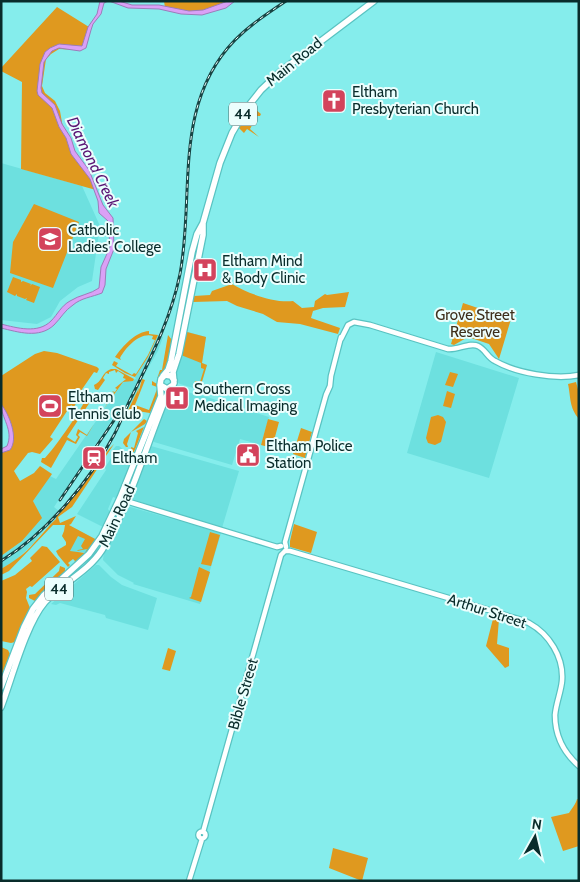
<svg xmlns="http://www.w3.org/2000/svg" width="580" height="882" viewBox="0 0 580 882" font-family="Cabin,sans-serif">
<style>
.built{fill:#6de0df}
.green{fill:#df991f;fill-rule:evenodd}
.water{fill:#daa0f6;stroke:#9b7db9}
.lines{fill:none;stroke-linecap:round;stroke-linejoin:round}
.tertiary-casing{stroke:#59c3c2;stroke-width:7}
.primary-casing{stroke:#59c3c2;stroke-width:8}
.tertiary{stroke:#fff;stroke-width:4.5}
.primary{stroke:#fff;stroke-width:5.5}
.rail-casing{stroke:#194544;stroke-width:3}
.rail{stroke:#ebfefd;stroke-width:1;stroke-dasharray:4;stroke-linecap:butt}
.labels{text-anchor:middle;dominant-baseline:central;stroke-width:4;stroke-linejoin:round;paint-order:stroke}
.shield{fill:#ebfefd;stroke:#4d6b6a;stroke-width:1}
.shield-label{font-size:14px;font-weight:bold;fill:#092c2b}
.street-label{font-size:15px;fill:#092c2b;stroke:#ebfefd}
.poi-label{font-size:15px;fill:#092c2b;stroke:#ebfefd;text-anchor:start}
.park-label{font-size:15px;fill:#3e2f1b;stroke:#ebfefd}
.water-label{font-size:16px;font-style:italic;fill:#5a1474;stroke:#ebfefd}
</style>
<rect width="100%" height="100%" fill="#85edec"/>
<!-- built -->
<path class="built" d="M1 163 82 186 100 226 92 281 78 287 60 301 51 317 37 324 1 320Z
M188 332 206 337 202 363 207 365 200 390 180 384 176 381 175 373Z
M158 335 163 337 158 351 140 382 139 388 126 413 119 409 54 507 60 512 56 517V519L45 529 32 545 16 560 1 569V556L22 541 41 518 33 501 50 476 56 479 123 382 136 379 135 377 148 357Z
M436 352 519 378 489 478 407 453Z
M175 389 207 397 269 417 261 445 240 439 232 465 154 442 153 440 154 435 155 434 169 399V397Z
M116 446H119L129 454 132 462 116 498 113 497 108 509 110 512 107 516 103 527 77 514 106 470 103 465 106 466 113 455 111 452Z
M151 446 239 471 222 528 131 500 149 447Z
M127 506 221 533 200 604 133 584 134 583 118 575 103 560 104 551 106 550Z
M68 525 95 539 85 553 82 552 66 563 69 546 62 536Z
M96 565H99L111 577 122 585 157 598 148 630 106 618 105 615 60 603 56 605 51 604Z"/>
<!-- green -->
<path class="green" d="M164 1H233L201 13 165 8Z
M57 7 89 27 88 41 80 50 59 49 51 54 46 59 42 86 45 93 55 101 60 111 63 128 72 150 83 163 96 190 21 169 22 82 1 71V68Z
M251 108 255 109 261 114 260 116H257L250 129 259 137 247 129 244 133 238 127Z
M34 204 79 222 53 288 10 273 13 242Z
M13 277 21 280V282L23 281 31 284 30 286 32 284 40 287 34 303 26 300 27 298 25 299 17 296V294L15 296 7 292Z
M232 284C249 294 274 303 293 301L302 308 314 307 315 301 325 294 327 295 349 292 345 307 323 308 313 311 311 318 340 328 338 334 300 324 277 322 263 314 237 306 227 301 193 302 194 296 210 295 212 291Z
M463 303 511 319 499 359 489 344 468 337 454 345 451 344Z
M149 331V334L158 335 148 357 135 377 125 373 112 365 114 361 118 363 116 366 132 375 134 373 136 374 148 355 155 340 152 339 153 336C140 332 126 347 120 358L121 360 115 357C123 346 135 332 149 331Z
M187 332 206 337 202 363 207 365 200 388 194 386 195 381 200 382 204 369 201 368V363L181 355Z
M168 335 172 340C168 360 170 364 157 379L160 370H162Z
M44 351 57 353 97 367 99 369 97 373 94 372 76 398 78 400 74 407 71 405 50 437 53 439 40 454 32 452 28 453 14 471 20 481 34 473 40 466 52 474 33 501 42 518 22 541 1 556V452L10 446 9 422 1 408V376L35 354Z
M111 369H116L134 379 133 381 123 382 103 410 114 393 112 391 115 392 117 389 115 388 126 379 123 378 124 375 118 371 116 373 115 370 109 372V374L106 373 103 378 105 380 98 390 95 389 94 385C102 382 102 372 111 369Z
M450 372 458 374 453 387 445 385Z
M142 379 145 380 135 405 149 410 157 389V387L149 384 152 385V381L157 384C161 395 154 403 150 413L137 411 131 415 133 406 130 413 124 418 139 388 138 394Z
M576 382 579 393V419C569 407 571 398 568 384Z
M447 391 455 394 451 408 443 406Z
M88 393H93L97 397 94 396 67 437 75 442 78 437 76 435 78 429 87 435 94 424 87 436 80 432 78 435 80 437 76 444 67 440 51 468 41 462 42 458H45C53 450 87 403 88 393Z
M438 415 443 417 446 422 441 442 435 445 428 443 426 438 431 417Z
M144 419 147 421 145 424 131 432 127 444 128 447H126L123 443 124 439Z
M268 419 279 422 272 448 261 445Z
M144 427 134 452H132L131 447 134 448 138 433 136 431Z
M301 428 312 432 305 458 293 454Z
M114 444 72 507 58 517 60 523 76 516 71 524 69 525 97 540 90 550 75 565 74 563 75 561 73 559 68 563 70 565 68 567 58 555 56 551 66 545V542L62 536 64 531 65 525H53L9 571 1 575V569C13 562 25 554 34 543 42 535 48 526 56 519V517L76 494 109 449ZM78 536 85 539 81 546 83 549 78 550 77 551 87 549 85 553 70 551Z
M294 524 317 532 311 553 290 547V541Z
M210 532 220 535 211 566 201 564Z
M42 546 47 547 60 562 32 587 30 586 26 589 27 592 26 598 30 608 15 642 11 643 1 641V581L15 575 32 561 30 558Z
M60 566 65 568V573L35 601 29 598V595L35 594 59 571Z
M199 567 210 572 201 602 189 598 191 597Z
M494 615 499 619 497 644 509 648V666L505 668 486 646Z
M1 647 8 650 10 654 1 677Z
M168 648 176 651 170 671 162 669Z
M577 799 579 800V846L563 851 551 817 569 813C572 808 576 804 577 799Z
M333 848 368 858 362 881 329 868Z"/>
<!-- water -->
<path class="water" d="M100 1H108L104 3 101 14 93 24 91 30 86 48 80 51 59 48 52 51 44 62 41 88 42 93 55 105 62 124 71 138 75 151 89 170 103 205 113 218 114 249 106 269 105 285 102 293C92 297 81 298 73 305 65 310 61 318 54 325 39 339 18 332 1 328V324C17 328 38 334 51 321 58 314 61 306 70 301 79 295 91 294 99 288L101 267 110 247 108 221 99 213 98 201 90 179 71 154 66 138 59 127 52 108 38 95 37 91 40 64 45 52 50 48 59 44 82 46 88 27 97 14Z
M109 1H119L132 5H159L189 11 203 10 228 1H235L226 8 202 15 181 14 159 9 128 8Z
M1 404C9 414 19 438 10 450L1 453V449L7 446C14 430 1 418 1 404Z"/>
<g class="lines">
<defs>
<path id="tertiary" d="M341 339 348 325 354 322 370 325 448 349C458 350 470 342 478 346 485 349 488 358 495 361 516 373 555 380 579 375
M126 501 277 547 281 546
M286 547 285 542 326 395 330 386 331 376 341 337
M285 551H290L499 613C509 617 520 619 529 623 549 634 564 657 562 681 561 692 556 703 555 715 555 735 564 753 579 766
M198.5 835a3.5 3.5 0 1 1 7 0a3.5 3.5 0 1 1-7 0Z
M203 832 281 555 284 552
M189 881 202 839"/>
<path id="primary" d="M163 376 168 370 171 361 192 252 197 234 203 223
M174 380 171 376 165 375 161 379 160 385 167 389 173 385 174 383 173 372 179 354 203 235V223L220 163 232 133 246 109 261 90 280 72 374 1
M1 687 24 627 33 609 44 595 89 554 102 536 120 498 161 396 160 385
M1 707C12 678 26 624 45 602 62 583 88 572 102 550 132 502 147 440 170 388"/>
</defs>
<!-- tertiary casing -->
<use href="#tertiary" class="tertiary-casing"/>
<!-- primary casing -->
<use href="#primary" class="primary-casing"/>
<!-- tertiary -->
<use href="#tertiary" class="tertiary"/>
<!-- primary -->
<use href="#primary" class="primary"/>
<defs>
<path id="rail" d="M60 500 119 413
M1 561C47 533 89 482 114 435 121 422 126 407 133 394 152 355 171 318 180 274 195 194 172 105 235 40 250 25 268 13 286 1"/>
</defs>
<!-- rail casing -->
<use href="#rail" class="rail-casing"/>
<!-- rail -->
<use href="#rail" class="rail"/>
</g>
<!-- icons -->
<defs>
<symbol id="church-square" viewBox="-11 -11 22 22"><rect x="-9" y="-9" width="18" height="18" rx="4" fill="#d3435c" stroke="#ebfefd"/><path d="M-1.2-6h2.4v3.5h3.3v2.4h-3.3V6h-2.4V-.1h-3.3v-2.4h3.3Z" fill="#fff"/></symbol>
<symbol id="school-square" viewBox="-11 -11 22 22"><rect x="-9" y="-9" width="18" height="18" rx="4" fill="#d3435c" stroke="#ebfefd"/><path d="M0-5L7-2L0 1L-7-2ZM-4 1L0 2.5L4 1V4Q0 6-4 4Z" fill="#fff"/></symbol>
<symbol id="hospital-square" viewBox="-11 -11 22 22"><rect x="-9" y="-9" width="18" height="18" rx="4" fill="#d3435c" stroke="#ebfefd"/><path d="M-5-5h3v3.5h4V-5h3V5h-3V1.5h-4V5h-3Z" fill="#fff"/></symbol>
<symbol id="stadium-square" viewBox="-11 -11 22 22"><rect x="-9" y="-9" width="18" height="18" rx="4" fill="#d3435c" stroke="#ebfefd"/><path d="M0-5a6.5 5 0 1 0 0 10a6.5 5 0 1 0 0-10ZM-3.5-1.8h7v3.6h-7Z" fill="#fff"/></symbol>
<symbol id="civic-square" viewBox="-11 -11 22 22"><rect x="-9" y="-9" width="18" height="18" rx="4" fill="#d3435c" stroke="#ebfefd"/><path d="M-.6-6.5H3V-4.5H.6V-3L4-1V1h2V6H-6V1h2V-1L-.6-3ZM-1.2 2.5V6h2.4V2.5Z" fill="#fff"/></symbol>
<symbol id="station-square" viewBox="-11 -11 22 22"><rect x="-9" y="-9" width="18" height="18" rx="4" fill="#d3435c" stroke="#ebfefd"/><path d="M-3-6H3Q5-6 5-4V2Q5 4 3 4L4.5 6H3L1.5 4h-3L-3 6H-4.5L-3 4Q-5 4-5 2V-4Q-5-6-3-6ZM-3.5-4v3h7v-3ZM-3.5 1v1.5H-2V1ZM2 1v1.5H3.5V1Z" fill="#fff"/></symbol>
</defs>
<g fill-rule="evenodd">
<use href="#church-square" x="320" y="87" width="28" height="28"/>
<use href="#school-square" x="36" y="225" width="28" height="28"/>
<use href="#hospital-square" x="191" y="256" width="28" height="28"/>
<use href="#hospital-square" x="163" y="384" width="28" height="28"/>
<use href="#stadium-square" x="36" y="392" width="28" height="28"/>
<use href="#civic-square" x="234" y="441" width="28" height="28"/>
<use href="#station-square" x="80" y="444" width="28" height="28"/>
</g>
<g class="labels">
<!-- shield labels -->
<g class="shield">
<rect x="229" y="102.5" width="28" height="23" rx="4"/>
<rect x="45" y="577.5" width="28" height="23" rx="4"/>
</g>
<g class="shield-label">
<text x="243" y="114">44</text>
<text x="59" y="589">44</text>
</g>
<!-- street labels -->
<g class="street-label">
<text transform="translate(294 62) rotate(-39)">Main Road</text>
<text transform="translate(117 516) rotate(-65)">Main Road</text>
<text transform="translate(487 611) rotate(18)">Arthur Street</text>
<text transform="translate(243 694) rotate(-74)">Bible Street</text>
</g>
<!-- poi labels -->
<g class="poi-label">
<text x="352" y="92">Eltham<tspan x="352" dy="17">Presbyterian Church</tspan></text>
<text x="68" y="230">Catholic<tspan x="68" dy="17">Ladies' College</tspan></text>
<text x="222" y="261">Eltham Mind<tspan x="222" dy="17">&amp; Body Clinic</tspan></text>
<text x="194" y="389">Southern Cross<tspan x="194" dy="17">Medical Imaging</tspan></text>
<text x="68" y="397">Eltham<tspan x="68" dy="17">Tennis Club</tspan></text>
<text x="266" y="446">Eltham Police<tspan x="266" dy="17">Station</tspan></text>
<text x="112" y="458">Eltham</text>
</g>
<!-- park labels -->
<g class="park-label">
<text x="475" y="315">Grove Street<tspan x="475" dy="17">Reserve</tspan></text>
</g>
<!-- water labels -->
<g class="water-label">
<text transform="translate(93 162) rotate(64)">Diamond Creek</text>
</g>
</g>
<!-- border -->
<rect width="580" height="882" fill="none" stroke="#092c2b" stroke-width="5"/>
<!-- north arrow -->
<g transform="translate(535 837) rotate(8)" stroke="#ebfefd" stroke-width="4" paint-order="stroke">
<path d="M0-4L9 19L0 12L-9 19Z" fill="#092c2b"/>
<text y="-8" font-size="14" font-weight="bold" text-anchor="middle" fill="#092c2b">N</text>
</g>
</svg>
